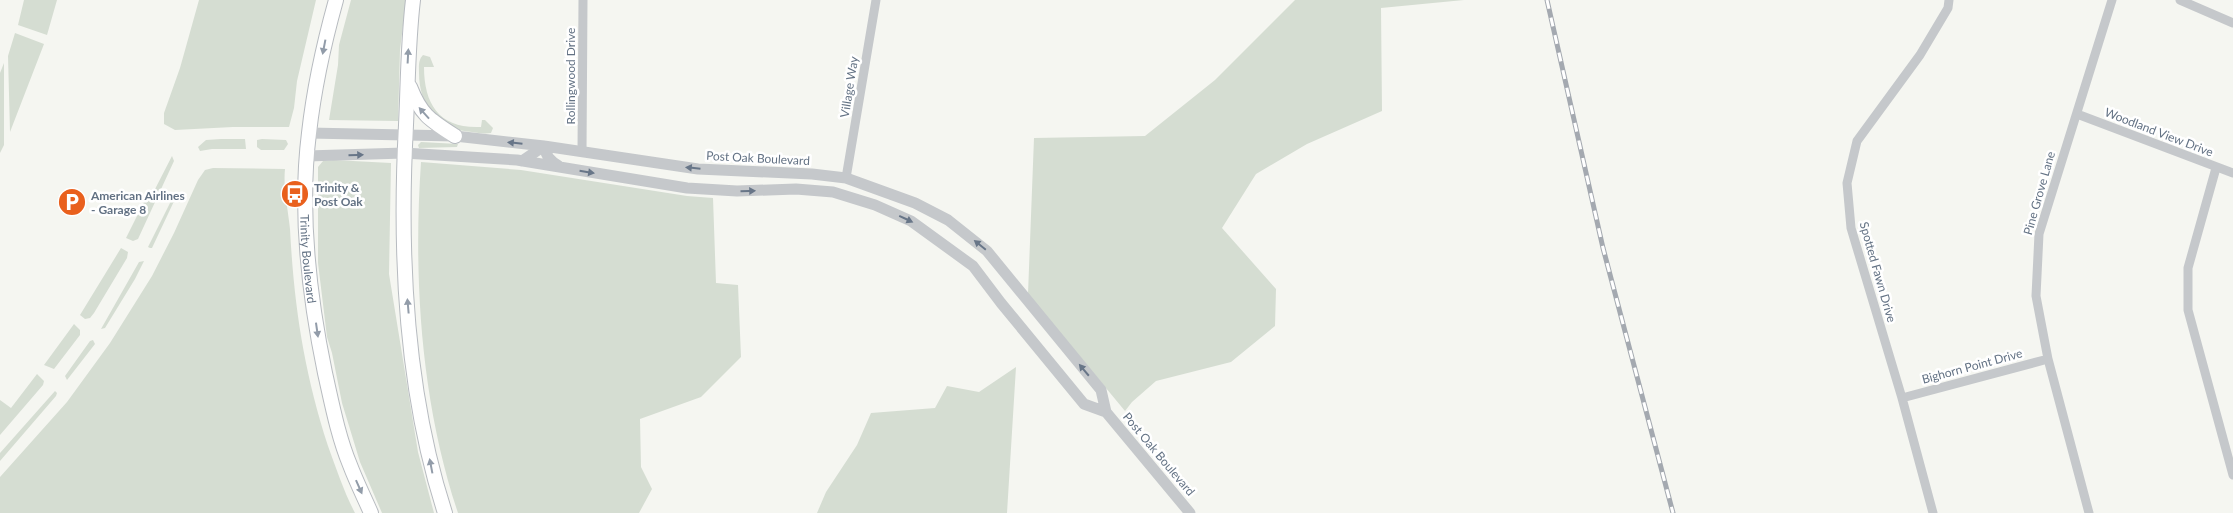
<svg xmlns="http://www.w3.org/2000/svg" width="2233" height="513" viewBox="0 0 2233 513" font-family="Lato,sans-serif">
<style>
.green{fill:#d5ddd2}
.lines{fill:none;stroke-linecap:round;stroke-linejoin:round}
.secondary-casing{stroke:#b7bbc0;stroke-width:16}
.minor{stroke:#c5c8cb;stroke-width:9}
.tertiary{stroke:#c5c8cb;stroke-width:11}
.secondary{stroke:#fff;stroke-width:14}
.rail-casing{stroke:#a4a9b0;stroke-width:5}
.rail{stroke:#fff;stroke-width:3;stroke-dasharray:9;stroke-linecap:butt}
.oneway{fill:#929ca9}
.oneway2{fill:#687688}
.labels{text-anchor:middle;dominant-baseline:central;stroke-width:5;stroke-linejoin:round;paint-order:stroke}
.street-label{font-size:12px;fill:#637284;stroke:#fff}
.poi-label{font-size:12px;font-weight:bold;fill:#637284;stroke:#fff;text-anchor:start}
</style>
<rect width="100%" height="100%" fill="#f5f6f1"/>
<!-- green -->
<path class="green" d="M24 0H57L47 35 18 25Z
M199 0H316L297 81 294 108 289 127H233L175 130 164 124V113L180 68Z
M351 0H406L400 50 398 121 329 120 338 65 339 45Z
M1295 0H1464L1381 8 1382 111 1307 144 1256 174 1222 228 1276 289 1275 326 1231 362 1156 381 1132 402 1125 411 1028 294 1034 138 1145 136 1215 80Z
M15 33 44 44 10 132 8 56Z
M423 55 430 57 434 67H424C424 105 440 129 481 127L482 120H485L493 128 491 133C485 134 478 133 472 132 438 130 419 106 419 73 419 67 418 60 423 55Z
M4 63V145L0 153V73Z
M221 139H245L246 149H212L200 151 198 147 206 140Z
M262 139 286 140 288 144 284 150H261L257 147V140Z
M421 142 458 144 457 147 419 148 418 145Z
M172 156 174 161 138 239 133 241 126 238 149 192 153 193Z
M334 160 391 163 389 274 418 452 434 513H382L360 462 342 403 332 353 327 337 318 263V167L323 161Z
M421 162 521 170 687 196 713 198 716 283 738 285 741 357 701 397 640 419 641 467 652 489 639 513H458C421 402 413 279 421 162Z
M213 168 285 169C283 188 288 209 290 229 294 306 304 372 328 446 336 468 344 492 355 513H0V477L67 402 110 343 152 276 174 233 198 180 205 170Z
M174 195 176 197 152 248H150L148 247Z
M121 248 128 252 127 258 94 313 90 318 85 319 80 315Z
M144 261 135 279 105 328 101 329 139 262Z
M74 324 80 330V335L54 369 44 365Z
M93 340 95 344 67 380 65 376 90 341Z
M1016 367 1007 513H817L826 492 857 445 871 413 935 408 947 386 979 392Z
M37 374 44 381 43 385 0 435V400L11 408Z
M55 391 57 393 56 396 0 461V453Z"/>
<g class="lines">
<defs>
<g id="secondary">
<path id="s1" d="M336 0C324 43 314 88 309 133 299 213 309 296 325 373 332 404 338 436 350 465 356 481 364 497 371 513"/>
<path d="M413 0C408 42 408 83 406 125 399 254 405 390 445 513"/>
<path d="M410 87C421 115 430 120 455 136"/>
</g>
</defs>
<!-- secondary casing -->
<use href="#secondary" class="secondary-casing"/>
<!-- minor -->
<path class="minor" d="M2180 0 2233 23
M2077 114 2233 173
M582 152 583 0
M2216 168 2188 268V310L2233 475
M846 178 876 0
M1902 398 2048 359
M1933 513 1902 398 1851 228 1847 183 1857 141 1920 55 1948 8 1949 0
M2089 513 2048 359 2036 296 2039 234 2112 0"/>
<!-- tertiary -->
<path class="tertiary" d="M309 133 455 136 544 146 698 169 812 174 846 178 915 203 948 220 987 251 1101 390 1106 412
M307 156 404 153 517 160 687 188 737 191 796 189 833 192 875 205 911 221 973 266 1001 303 1084 404 1106 412 1190 513
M522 161 544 146C546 156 550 161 559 166"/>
<!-- secondary -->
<use href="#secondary" class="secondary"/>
<defs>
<path id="rail" d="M1547 0 1603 248 1673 513"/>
</defs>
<!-- rail casing -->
<use href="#rail" class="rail-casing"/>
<!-- rail -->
<use href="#rail" class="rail"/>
</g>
<!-- one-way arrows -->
<defs><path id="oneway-solid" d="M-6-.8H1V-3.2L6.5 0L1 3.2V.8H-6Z" transform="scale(1.25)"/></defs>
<g class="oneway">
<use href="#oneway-solid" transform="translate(324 47) rotate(101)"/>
<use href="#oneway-solid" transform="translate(408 56) rotate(-87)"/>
<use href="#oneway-solid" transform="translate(424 113) rotate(-132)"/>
<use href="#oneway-solid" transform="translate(408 306) rotate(-95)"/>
<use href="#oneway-solid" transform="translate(317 330) rotate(82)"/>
<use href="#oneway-solid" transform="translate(431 466) rotate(-101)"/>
<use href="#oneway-solid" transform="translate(359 487) rotate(66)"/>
</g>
<g class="oneway2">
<use href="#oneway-solid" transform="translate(515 143) rotate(-174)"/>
<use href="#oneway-solid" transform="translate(356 155) rotate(-2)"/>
<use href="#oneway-solid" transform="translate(693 168) rotate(-174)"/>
<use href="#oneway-solid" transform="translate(587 172) rotate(9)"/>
<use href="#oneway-solid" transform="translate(748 191) rotate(-2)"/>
<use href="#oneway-solid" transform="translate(906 219) rotate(25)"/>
<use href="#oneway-solid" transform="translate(980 245) rotate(-141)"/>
<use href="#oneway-solid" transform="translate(1084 370) rotate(-130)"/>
</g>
<!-- icons -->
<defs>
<symbol id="bus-disc" viewBox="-11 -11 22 22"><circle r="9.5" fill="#e9601d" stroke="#fff"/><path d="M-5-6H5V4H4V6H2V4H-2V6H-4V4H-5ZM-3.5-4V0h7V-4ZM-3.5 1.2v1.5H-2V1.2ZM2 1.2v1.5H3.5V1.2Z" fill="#fff"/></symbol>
<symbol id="parking-disc" viewBox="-11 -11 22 22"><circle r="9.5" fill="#e9601d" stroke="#fff"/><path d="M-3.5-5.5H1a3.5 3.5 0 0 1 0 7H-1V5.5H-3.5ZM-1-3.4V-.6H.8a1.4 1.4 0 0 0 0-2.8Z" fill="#fff"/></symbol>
</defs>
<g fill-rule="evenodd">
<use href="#bus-disc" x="279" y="178" width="32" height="32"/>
<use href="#parking-disc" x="56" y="186" width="32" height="32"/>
</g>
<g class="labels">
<!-- street labels -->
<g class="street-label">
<text transform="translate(570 76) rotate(-90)">Rollingwood Drive</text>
<text transform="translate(849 87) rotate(-81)">Village Way</text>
<text transform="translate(2159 132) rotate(21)">Woodland View Drive</text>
<text transform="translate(758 158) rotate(3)">Post Oak Boulevard</text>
<text transform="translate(2039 193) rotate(-74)">Pine Grove Lane</text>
<text stroke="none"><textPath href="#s1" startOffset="262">Trinity Boulevard</textPath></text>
<text transform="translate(1878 272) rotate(74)">Spotted Fawn Drive</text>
<text transform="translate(1972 366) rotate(-15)">Bighorn Point Drive</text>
<text transform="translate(1159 454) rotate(50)">Post Oak Boulevard</text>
</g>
<!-- poi labels -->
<g class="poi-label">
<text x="314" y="187">Trinity &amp;<tspan x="314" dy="14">Post Oak</tspan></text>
<text x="91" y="195">American Airlines<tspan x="91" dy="14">- Garage 8</tspan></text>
</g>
</g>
</svg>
